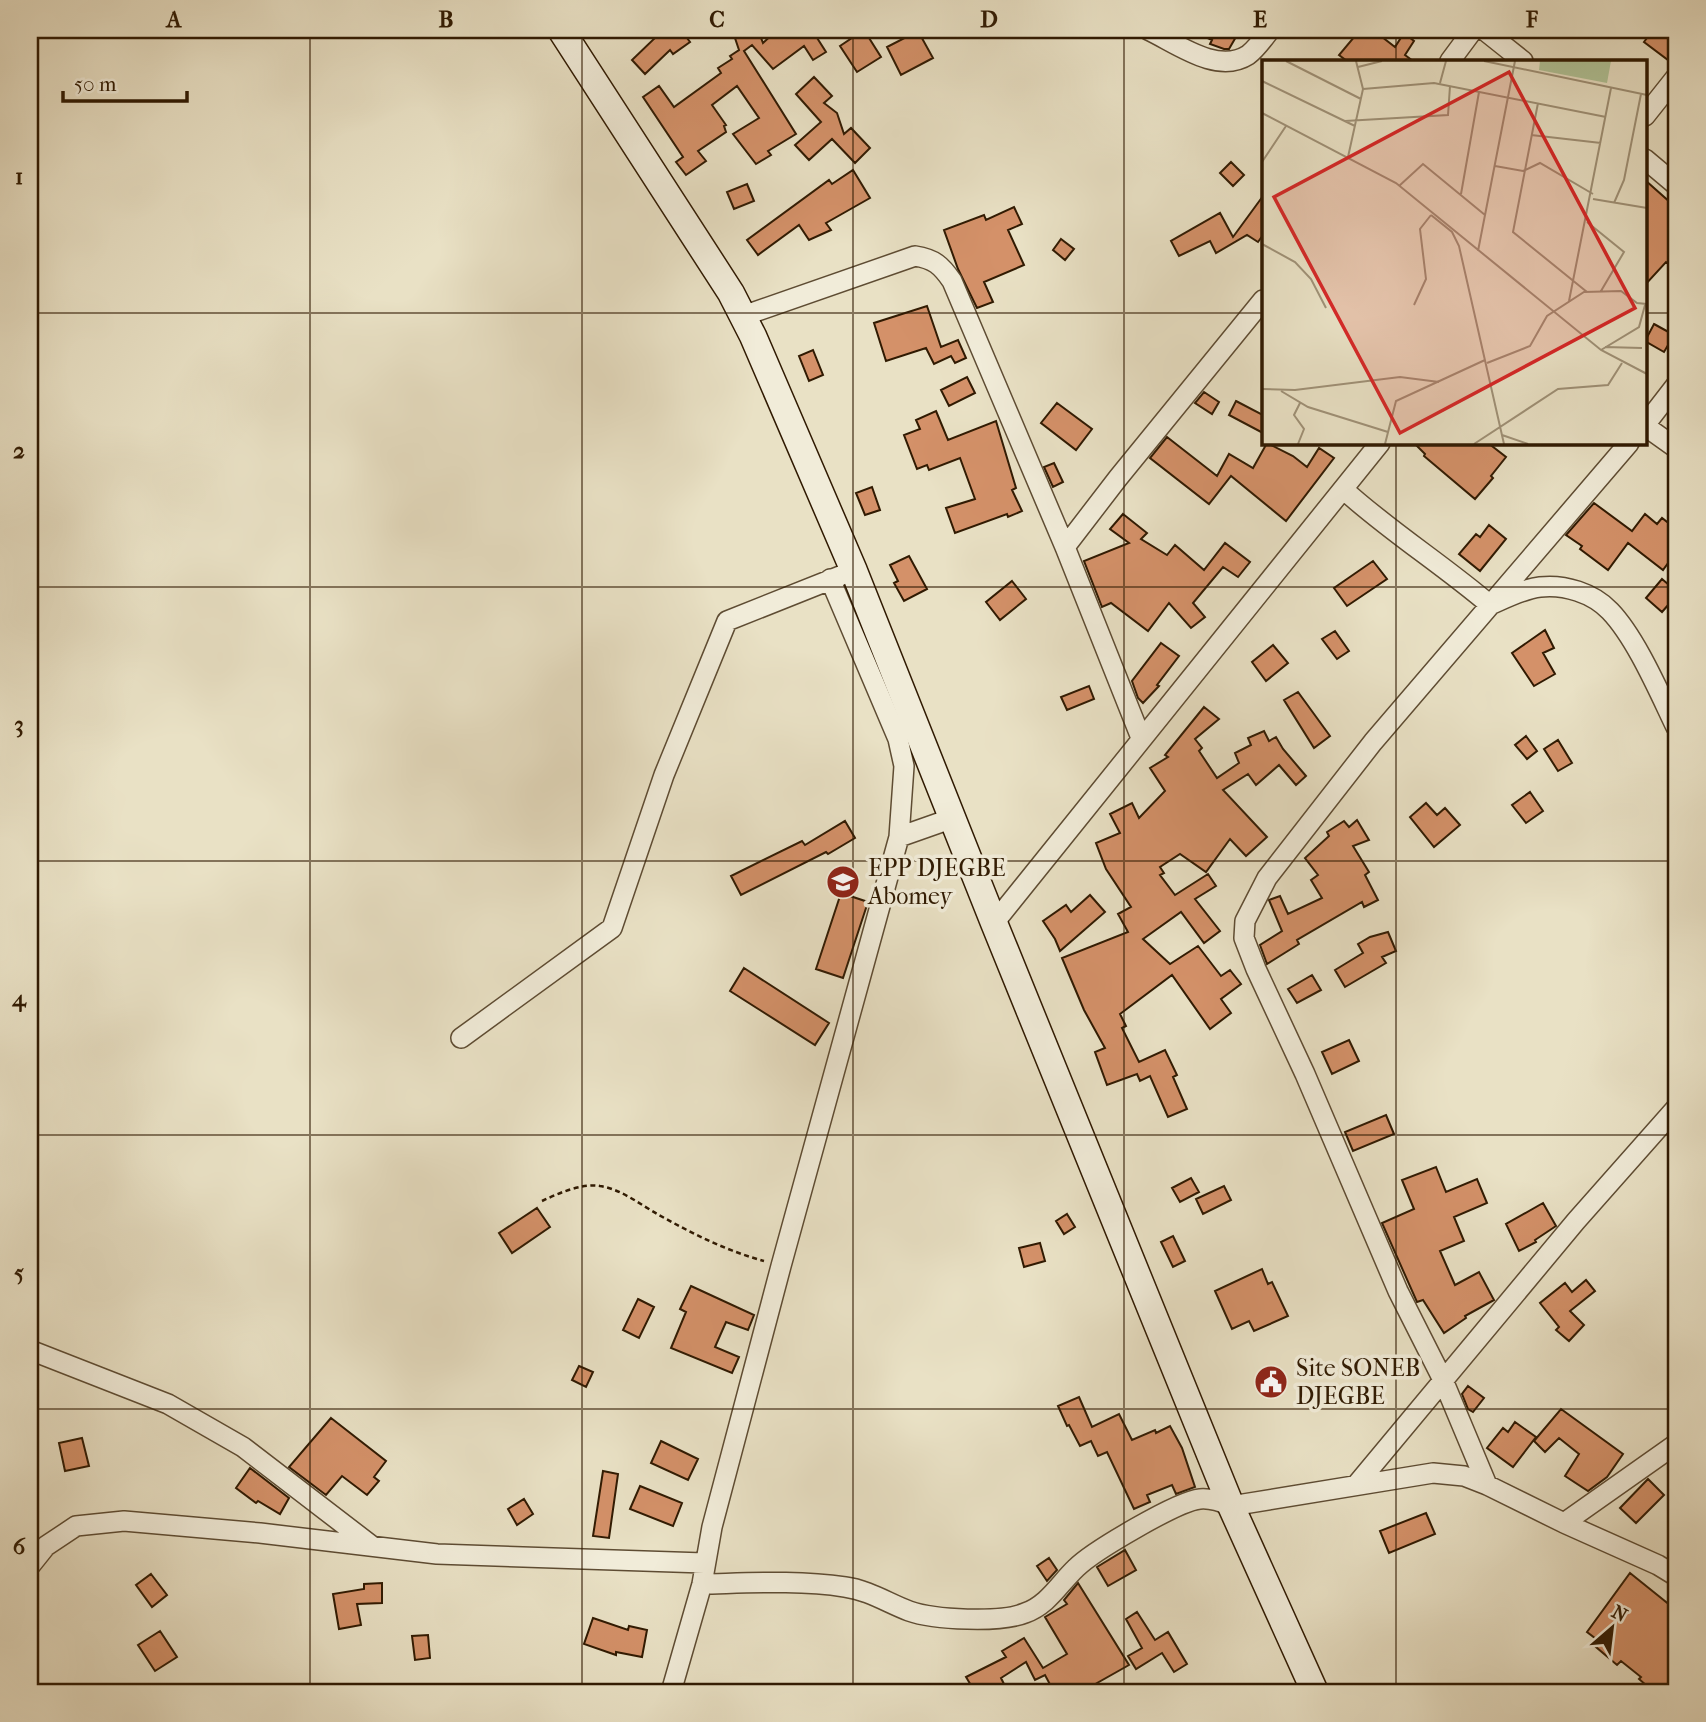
<svg xmlns="http://www.w3.org/2000/svg" width="1706" height="1722" viewBox="0 0 1706 1722" font-family="'IM FELL French Canon',serif">
<style>
.building{fill:#d49169;stroke:#301a02;stroke-width:2}
.lines{fill:none;stroke-linecap:round;stroke-linejoin:round}
.street-casing{stroke:#5e4c33;stroke-width:22}
.secondary-casing{stroke:#301a02;stroke-width:29}
.path{stroke:#301a02;stroke-width:2.5;stroke-dasharray:5 3.5;stroke-linecap:butt}
.street{stroke:#f1ecd9;stroke-width:19}
.secondary{stroke:#f1ecd9;stroke-width:26}
.grid{fill:none;stroke:#301a02;stroke-width:2;stroke-opacity:0.55}
.labels{text-anchor:middle;dominant-baseline:central;stroke-width:7;stroke-linejoin:round;paint-order:stroke}
.poi-label{font-size:24px;fill:#301a02;stroke:#f1ecd9;text-anchor:start}
.inset-road{fill:none;stroke:#9f9177;stroke-width:2}
.view{fill:#d62828;fill-opacity:0.15;stroke:#d62828;stroke-width:3.5}
.inset-edge{fill:none;stroke:#301a02;stroke-width:3.5}
.neatline{fill:none;stroke:#301a02;stroke-width:2.5}
.grid-label{font-size:23px;text-anchor:middle;font-weight:bold;fill:#301a02}
</style>
<rect width="100%" height="100%" fill="#e9e1c5"/>
<filter id="stains"><feTurbulence type="fractalNoise" baseFrequency=".00286" numOctaves="4"/><feColorMatrix values="0 0 0 0 .2 0 0 0 0 .09 0 0 0 0 .02 0 0 0 .5 -.17"/></filter>
<radialGradient id="worn" r=".72"><stop offset=".6" stop-color="#630" stop-opacity="0"/><stop offset="1" stop-color="#630" stop-opacity=".3"/></radialGradient>
<!-- building -->
<path class="building" d="M650 30H681L690 42 673 54 670 50 645 74 632 60 656 37Z
M735 30H758L763 43 777 30H812L826 52 813 60 804 46 773 69 752 45 744 51 796 134 768 151 771 155 756 164 733 134 759 118 737 86 712 105 726 125 724 126 726 132 698 151 706 161 686 175 676 162 683 157 643 97 659 86 674 107 721 73 718 68 732 59 730 56 739 50 735 38Z
M864 30 881 57 857 72 840 46Z
M1190 30H1240L1229 49H1224L1210 44 1212 40Z
M1360 30H1373L1395 47 1404 33 1414 41 1405 55 1413 61H1347L1339 55Z
M1653 30H1661L1676 42V49L1668 60 1644 42Z
M918 31 933 58 901 75 887 47Z
M814 77 832 96 824 103 837 113 844 134 851 128 870 148 855 163 832 139 809 160 795 145 821 122 796 94Z
M1231 162 1244 175 1233 186 1220 173Z
M853 170 870 198 826 223 831 230 809 240 799 225 758 255 747 240 829 180 832 184Z
M1645 180 1672 204 1669 208 1676 213V270L1666 262 1645 285Z
M747 184 754 201 734 209 727 192Z
M1263 196V235L1258 242 1247 235 1216 253 1210 241 1179 256 1171 241 1220 213 1233 237Z
M1014 207 1022 224 1008 230 1024 265 984 282 993 302 977 308 958 269 944 230 984 215 986 220Z
M1061 239 1074 249 1065 260 1053 250Z
M927 306 941 347 958 340 966 358 955 363 951 356 934 364 926 348 886 361 874 323Z
M1654 324 1674 335 1664 352 1645 341Z
M813 350 823 375 809 381 799 356Z
M967 377 975 393 949 406 941 390Z
M1204 392 1219 402 1212 414 1195 403Z
M1236 401 1263 415V433L1229 415Z
M1057 403 1092 429 1076 450 1041 423Z
M936 411 948 440 996 421 1016 488 1012 490 1022 511 1008 517 1007 514 955 533 946 508 975 499 960 458 929 470 927 465 917 469 904 435 920 429 916 420Z
M1167 437 1217 476 1229 454 1253 468 1267 443 1293 456 1307 467 1319 448 1334 458 1286 521 1231 476 1209 504 1150 458Z
M1414 443H1488L1506 457 1491 476 1493 478 1475 499 1424 456 1425 454Z
M1054 463 1063 482 1053 487 1044 467Z
M872 487 880 510 865 515 856 493Z
M1594 503 1632 531 1645 514 1657 524 1662 518 1676 529V552L1663 570 1628 543 1608 570 1580 549 1582 546 1566 535Z
M1123 514 1147 533 1141 539 1167 555 1175 545 1204 570 1225 543 1250 562 1238 577 1223 567 1193 603 1205 617 1191 628 1169 603 1148 631 1111 603 1102 607 1084 561 1129 543 1110 529Z
M1489 525 1506 539 1480 571 1459 554 1476 534 1480 537Z
M909 556 927 589 904 601 894 583 898 581 890 565Z
M1373 561 1387 579 1347 606 1334 588Z
M1662 579 1676 591V596L1662 612 1646 598Z
M1012 581 1026 599 1000 620 986 602Z
M1545 630 1554 648 1543 653 1555 674 1534 686 1512 653Z
M1335 631 1349 651 1337 659 1322 639Z
M1161 643 1179 656 1157 685 1159 686 1143 703 1138 698 1132 681Z
M1273 645 1288 663 1266 681 1252 662Z
M1089 686 1094 699 1067 710 1061 697Z
M1298 692 1330 736 1314 748 1284 700Z
M1204 707 1219 719 1195 739 1202 748 1199 751 1217 778 1239 763 1235 753 1251 745 1248 738 1264 731 1269 741 1276 737 1283 749 1306 776 1296 785 1279 765 1256 785 1248 774 1223 790 1267 837 1246 856 1230 839 1206 872 1180 854 1160 867 1164 873 1160 875 1175 895 1208 874 1216 886 1195 899 1220 931 1204 943 1181 912 1143 939 1170 964 1198 946 1221 976 1230 970 1241 984 1221 999 1231 1013 1210 1029 1172 975 1120 1014 1126 1026 1122 1028 1139 1062 1165 1050 1177 1075 1173 1077 1187 1109 1168 1117 1150 1076 1140 1081 1137 1074 1107 1085 1095 1052 1105 1048 1084 1010 1062 958 1128 932 1118 914 1131 907 1106 869 1096 843 1120 833 1110 814 1132 803 1139 818 1165 791 1150 768 1168 757 1165 755Z
M1526 736 1537 751 1527 759 1515 745Z
M1558 740 1572 763 1558 771 1544 749Z
M1530 792 1543 811 1526 823 1512 805Z
M1426 803 1437 815 1445 808 1460 825 1434 847 1410 817Z
M1357 820 1369 840 1353 846 1369 872 1365 875 1378 900 1364 907 1362 902 1297 940 1299 944 1267 964 1260 945 1282 931 1269 900 1280 896 1288 914 1322 898 1311 880 1318 875 1305 858 1329 836 1327 832 1344 821 1349 827Z
M845 821 855 838 828 854 826 852 741 895 731 876 802 841 805 845Z
M841 893 868 902 843 978 816 969Z
M1090 895 1105 912 1060 951 1055 939 1043 921 1066 905 1071 912Z
M1388 932 1396 951 1382 957 1386 963 1345 987 1335 970 1363 953 1358 944 1370 937Z
M744 968 829 1023 815 1045 730 991Z
M1312 975 1321 990 1297 1003 1288 989Z
M1349 1040 1359 1061 1332 1074 1322 1052Z
M1386 1115 1394 1134 1353 1151 1345 1132Z
M1436 1167 1446 1192 1477 1179 1487 1203 1454 1217 1464 1241 1440 1251 1455 1285 1479 1272 1494 1300 1465 1316 1466 1318 1444 1333 1423 1300 1417 1302 1382 1223 1414 1209 1402 1180Z
M1191 1178 1199 1192 1180 1202 1172 1188Z
M1224 1186 1231 1200 1203 1214 1196 1199Z
M1543 1203 1556 1226 1535 1240 1536 1242 1519 1251 1506 1224Z
M537 1208 550 1227 512 1253 499 1233Z
M1067 1214 1075 1227 1064 1234 1056 1221Z
M1173 1236 1185 1261 1173 1267 1161 1242Z
M1040 1243 1045 1261 1024 1267 1019 1248Z
M1262 1269 1268 1284 1272 1282 1288 1316 1254 1331 1249 1321 1232 1329 1215 1291Z
M1586 1280 1595 1291 1570 1311 1584 1325 1569 1341 1556 1330 1559 1327 1540 1303 1565 1283 1572 1292Z
M691 1286 754 1315 748 1330 726 1322 715 1347 739 1357 732 1373 671 1348 686 1312 680 1309Z
M638 1299 654 1307 639 1338 623 1330Z
M579 1366 593 1372 586 1387 572 1380Z
M1468 1386 1484 1398 1473 1412 1468 1409 1462 1394Z
M1079 1397 1092 1427 1119 1414 1132 1440 1155 1430 1156 1433 1170 1426 1182 1448 1195 1487 1176 1494 1172 1485 1147 1495 1150 1502 1134 1509 1107 1452 1098 1456 1091 1441 1080 1446 1069 1425 1067 1426 1058 1406Z
M1561 1409 1623 1454 1607 1477 1588 1491 1565 1476 1579 1454 1559 1438 1545 1452 1534 1441Z
M331 1418 386 1461 374 1477 379 1481 367 1495 342 1476 326 1495 289 1467Z
M1515 1422 1536 1437 1513 1467 1487 1448 1503 1428 1508 1432Z
M82 1438 89 1466 65 1471 59 1443Z
M661 1441 698 1459 688 1480 651 1463Z
M250 1468 289 1498 280 1514 258 1501 256 1503 236 1488Z
M603 1471 618 1474 609 1538 593 1536Z
M1648 1479 1664 1495 1636 1523 1620 1508Z
M640 1486 682 1503 673 1526 630 1509Z
M524 1499 533 1514 517 1525 508 1509Z
M1426 1513 1435 1534 1389 1553 1380 1531Z
M1125 1550 1136 1570 1108 1586 1097 1567Z
M1049 1558 1057 1570 1047 1581 1037 1566Z
M1630 1573 1676 1610V1677L1665 1692H1654L1639 1679 1641 1677 1621 1661 1617 1665 1596 1647 1600 1642 1587 1632Z
M151 1574 167 1595 152 1607 136 1585Z
M382 1583V1603L357 1604 361 1625 339 1629 333 1594 364 1589V1584Z
M1078 1583 1129 1665 1081 1692H1054L1045 1675 1035 1680 1026 1662 1001 1678 1005 1686 992 1692H975L966 1677 1006 1657 1002 1651 1024 1638 1043 1668 1067 1654 1045 1617 1067 1604 1064 1600Z
M1137 1612 1155 1640 1168 1632 1187 1664 1174 1672 1162 1653 1136 1669 1128 1656 1142 1648 1126 1619Z
M593 1618 628 1630 629 1626 647 1630 642 1657 616 1652V1655L584 1644Z
M160 1631 177 1657 155 1671 138 1645Z
M428 1635 430 1658 415 1660 412 1636Z"/>
<g class="lines">
<defs>
<path id="street" d="M1148 30C1176 43 1217 75 1248 55 1256 49 1264 38 1270 30
M1484 30 1523 61
M1450 61 1473 30
M1645 116 1676 77
M1645 159 1676 185
M743 316 915 256C934 259 941 265 952 281L1065 547 1141 738
M1645 425 1676 385
M1645 426 1676 448
M1343 489C1389 531 1442 564 1490 605 1506 598 1523 589 1540 587 1564 584 1593 593 1610 611 1636 638 1659 692 1676 727
M1065 547 1118 478 1263 300
M899 837 953 818
M994 923 1380 443
M461 1038 612 928 664 775 727 621 840 576
M30 1350 168 1404 243 1447 372 1546
M1357 1484 1576 1221 1676 1108
M1487 1485 1443 1380 1398 1291 1305 1074 1256 969 1244 938 1245 921 1267 878 1373 742 1629 443
M1564 1523 1676 1444
M30 1566 46 1546 76 1526 124 1521 260 1533 437 1554 704 1563
M702 1584C750 1583 798 1580 845 1587 868 1590 888 1603 909 1611 934 1620 1001 1623 1025 1613 1048 1605 1059 1584 1076 1568 1093 1551 1178 1501 1200 1499 1211 1498 1222 1502 1231 1506L1433 1473 1464 1476 1487 1485 1564 1523 1658 1565 1676 1576
M671 1692 702 1584 712 1527 781 1266 899 837 904 766 898 739 830 579"/>
<path id="secondary" d="M561 30 731 293 753 336 854 571 994 923 1231 1506 1315 1692"/>
</defs>
<!-- street casing -->
<use href="#street" class="street-casing"/>
<!-- secondary casing -->
<use href="#secondary" class="secondary-casing"/>
<!-- path -->
<path class="path" d="M542 1201C559 1193 582 1183 600 1186 621 1189 641 1205 659 1215 693 1234 727 1251 764 1261"/>
<!-- street -->
<use href="#street" class="street"/>
<!-- secondary -->
<use href="#secondary" class="secondary"/>
</g>
<!-- grid -->
<path class="grid" d="M310 30V1692M582 30V1692M853 30V1692M1124 30V1692M1396 30V61M30 313H1263M1645 313H1676M1396 443V1692M30 587H1676M30 861H1676M30 1135H1676M30 1409H1676"/>
<!-- icons -->
<defs>
<symbol id="school-disc" viewBox="-11 -11 22 22"><circle r="9.5" fill="#8f2418" stroke="#f1ecd9"/><path d="M0-5L7-2L0 1L-7-2ZM-4 1L0 2.5L4 1V4Q0 6-4 4Z" fill="#fff"/></symbol>
<symbol id="civic-disc" viewBox="-11 -11 22 22"><circle r="9.5" fill="#8f2418" stroke="#f1ecd9"/><path d="M-.6-6.5H3V-4.5H.6V-3L4-1V1h2V6H-6V1h2V-1L-.6-3ZM-1.2 2.5V6h2.4V2.5Z" fill="#fff"/></symbol>
</defs>
<g fill-rule="evenodd">
<use href="#school-disc" x="824" y="863" width="38" height="38"/>
<use href="#civic-disc" x="1252" y="1363" width="38" height="38"/>
</g>
<g class="labels">
<!-- poi labels -->
<g class="poi-label">
<text x="868" y="868">EPP DJEGBE<tspan x="868" dy="28">Abomey</tspan></text>
<text x="1296" y="1368">Site SONEB<tspan x="1296" dy="28">DJEGBE</tspan></text>
</g>
</g>
<!-- overview -->
<g transform="translate(1262 60)">
<rect width="385" height="385" fill="#e9e1c5"/>
<path d="M278 1H349L345 23 277 10Z" fill="#b1c498"/>
<path class="inset-road" d="M24 1 99 39M222 1 385 35M96 7 120 1M0 21 93 66M178 23 184 1M101 29 172 23 344 57M276 43 251 172 325 232M0 53 134 123 339 290 385 314M83 61 186 55 188 26M269 75 339 83M86 97 101 29 94 1M0 102 24 66M233 106 261 111 278 103 331 134M137 126 161 104 223 155M199 134 217 32M331 139 385 148M352 143 362 120 379 34M169 155 190 172 197 186 242 384M325 162 362 192 339 231M0 184 33 202 49 219 64 248M216 191 253 1M307 241 349 28M152 245 164 219 158 169 169 155M343 287 380 288M339 290 377 267 383 245M225 303 268 286 285 256 322 232 359 231 375 243 385 244M0 329 33 330 138 317 177 322M19 331 46 347 126 372M240 375 266 384M36 384 42 369 32 355 38 343M123 384 134 341 223 300M212 384 296 329 346 325 360 303"/>
<path class="view" d="M247 12 373 248 138 373 12 137Z"/>
<rect width="385" height="385" class="inset-edge"/>
</g>
<!-- margin -->
<rect width="1706" height="1722" fill="none" stroke="#e9e1c5" stroke-width="77"/>
<!-- north arrow -->
<g transform="translate(1612 1628) rotate(28)" stroke="#f1ecd9" stroke-width="5" paint-order="stroke">
<path d="M0-5L12 26L0 18L-12 26Z" fill="#301a02"/>
<text y="-10" font-size="19" font-weight="bold" text-anchor="middle" fill="#301a02">N</text>
</g>
<!-- scale -->
<path d="M63 91v10h124v-10" fill="none" stroke="#301a02" stroke-width="3.5"/>
<text x="74" y="91" font-size="21" fill="#301a02" stroke="#f1ecd9" stroke-width="5" paint-order="stroke">50 m</text>
<rect x="38" y="38" width="1630" height="1646" class="neatline"/>
<g class="grid-label">
<text x="174" y="27">A</text>
<text x="446" y="27">B</text>
<text x="717" y="27">C</text>
<text x="989" y="27">D</text>
<text x="1260" y="27">E</text>
<text x="1532" y="27">F</text>
<text x="19" y="184">1</text>
<text x="19" y="458">2</text>
<text x="19" y="732">3</text>
<text x="19" y="1006">4</text>
<text x="19" y="1280">5</text>
<text x="19" y="1554">6</text>
</g>
<rect width="100%" height="100%" filter="url(#stains)"/>
<rect width="100%" height="100%" fill="url(#worn)"/>
</svg>
